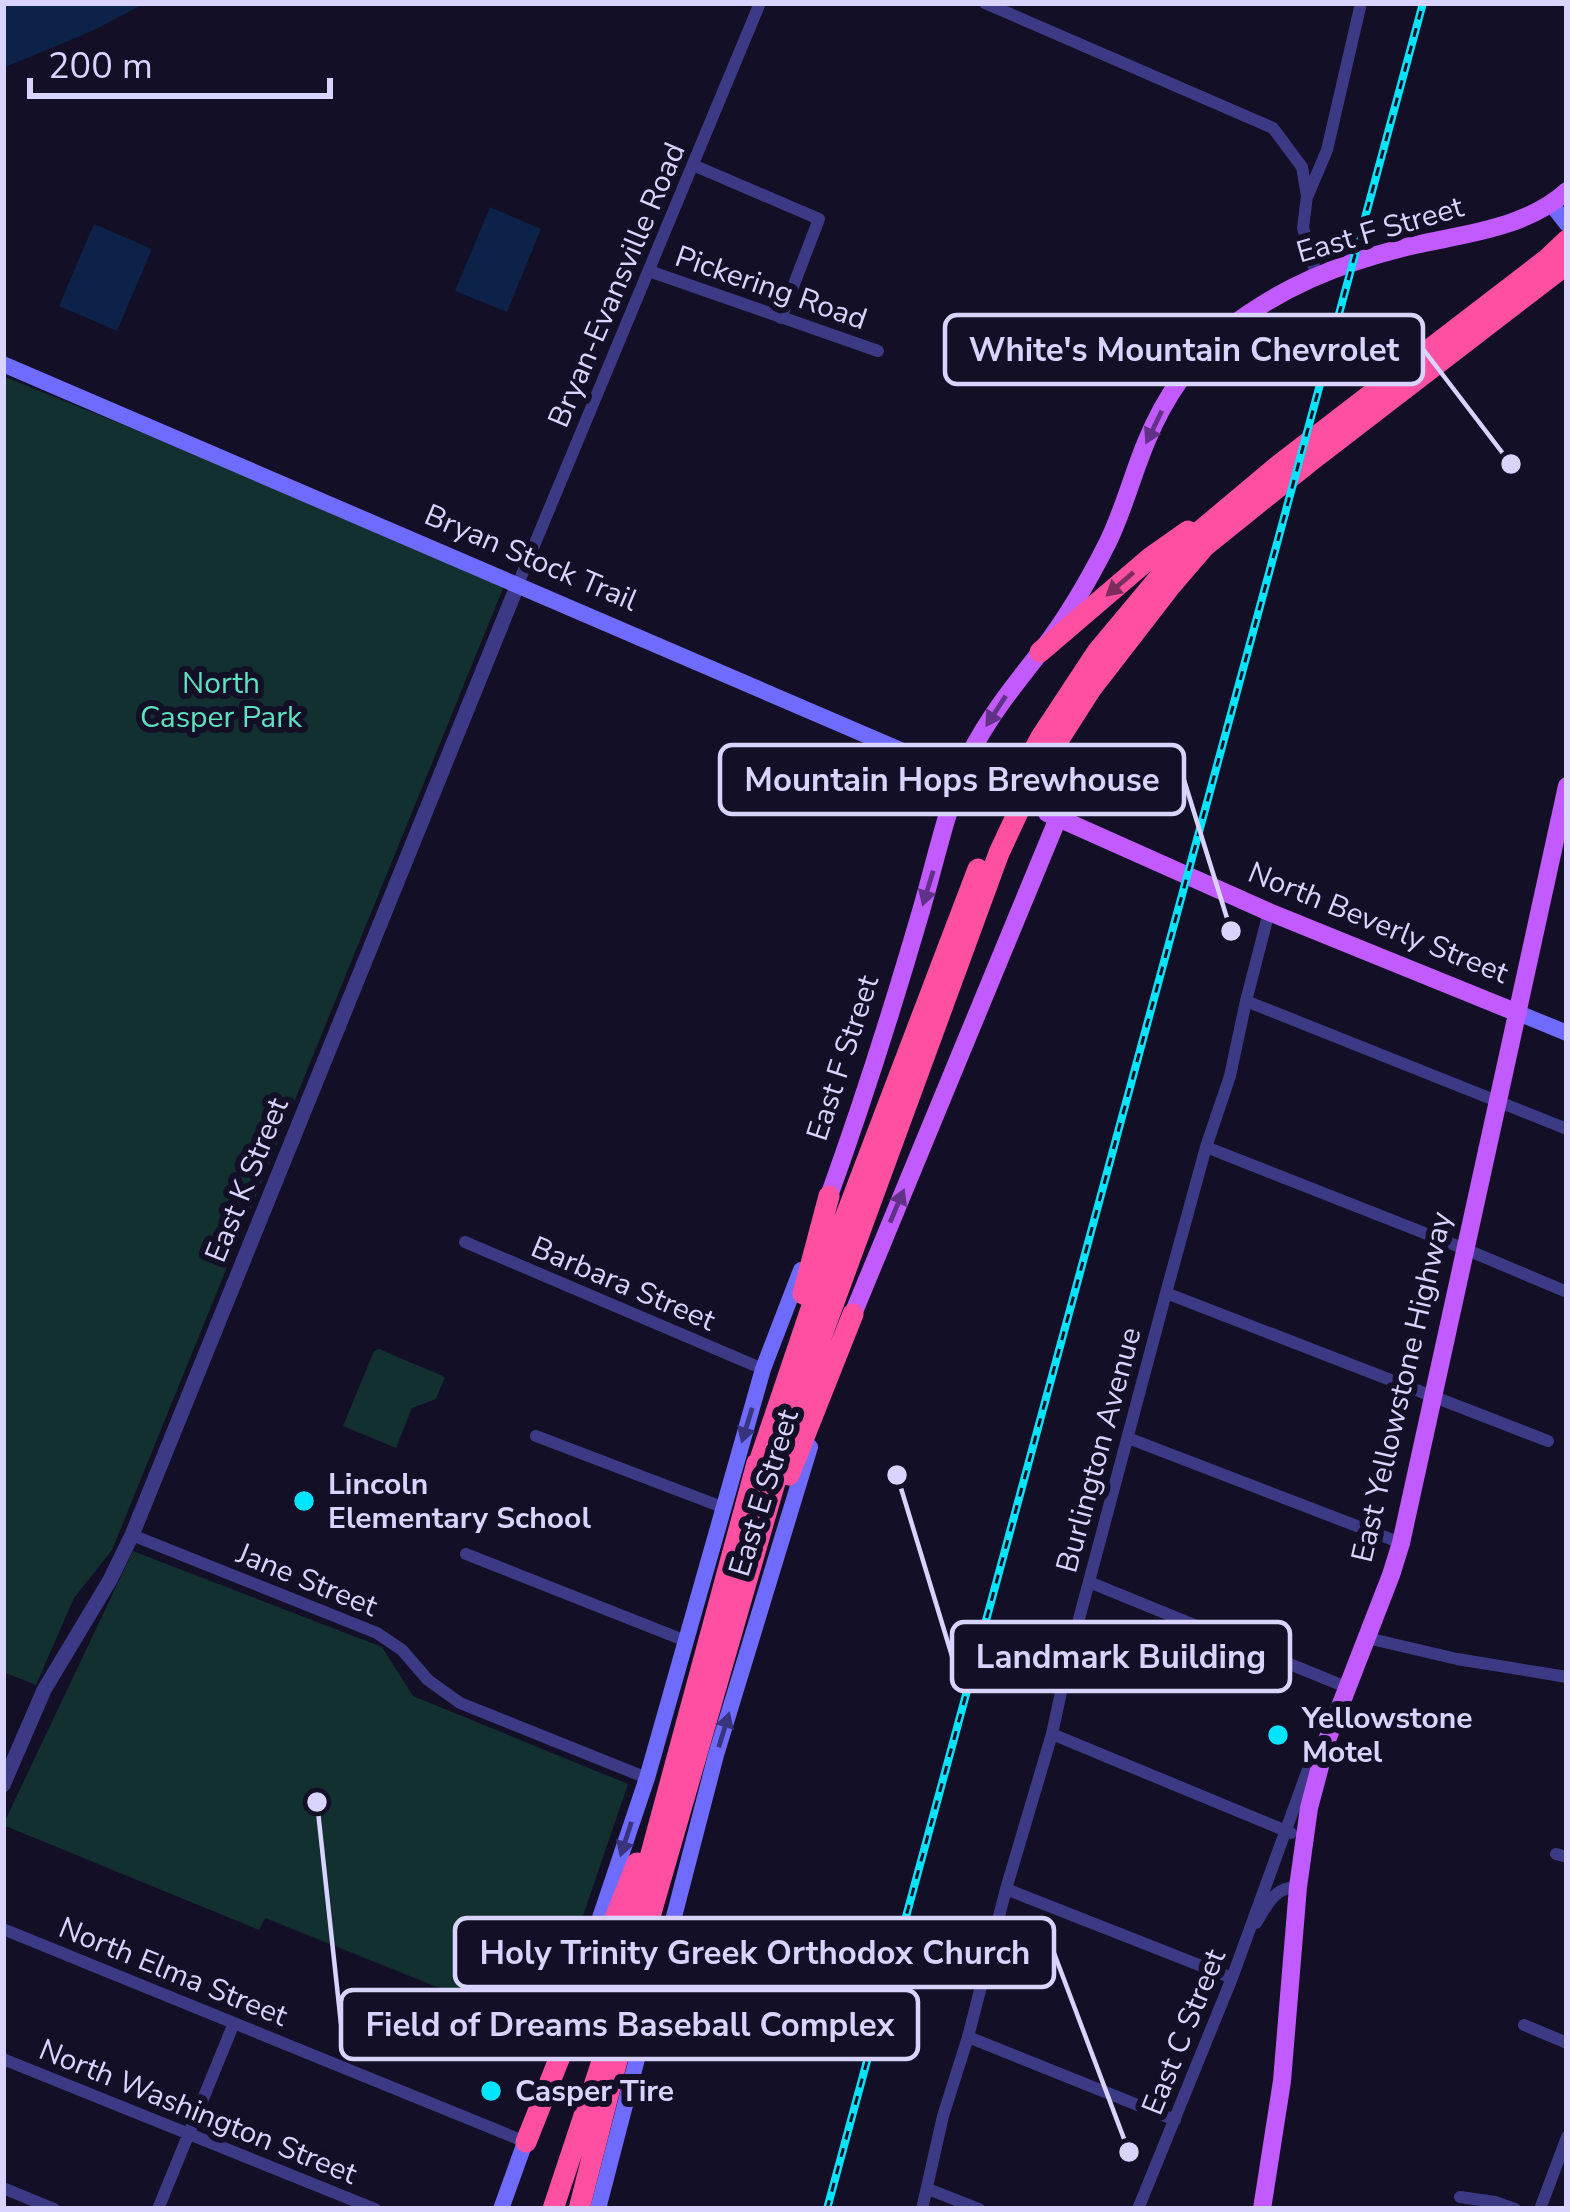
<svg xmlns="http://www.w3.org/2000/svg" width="1570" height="2212" viewBox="0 0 1570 2212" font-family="'Nunito Sans',sans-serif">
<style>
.green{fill:#12302f}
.water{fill:#0c2248}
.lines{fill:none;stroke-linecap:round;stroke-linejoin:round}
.minor{stroke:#3d3a85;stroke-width:12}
.tertiary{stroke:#3d3a85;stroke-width:15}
.secondary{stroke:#6f6bff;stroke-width:16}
.primary{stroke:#c25bff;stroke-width:18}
.motorway{stroke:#ff4fa3;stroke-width:21}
.rail-casing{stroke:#00e5ff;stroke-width:8}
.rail{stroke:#130f26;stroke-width:3;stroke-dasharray:9;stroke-linecap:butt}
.primary-bridge{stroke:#c25bff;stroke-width:18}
.oneway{fill:#623188}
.oneway2{fill:#7d2c5e}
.oneway3{fill:#38347d}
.poi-dot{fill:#00e5ff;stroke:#130f26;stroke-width:4.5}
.labels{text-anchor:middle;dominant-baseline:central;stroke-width:12;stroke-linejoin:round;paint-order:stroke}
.street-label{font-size:30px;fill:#d9d4ff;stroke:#130f26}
.park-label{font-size:30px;fill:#5fe0c0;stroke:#130f26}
.poi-label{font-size:30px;font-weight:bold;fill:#d9d4ff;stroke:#130f26;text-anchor:start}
.leader{fill:none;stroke:#d9d4ff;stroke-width:4.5}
.callout-dot{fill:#d9d4ff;stroke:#130f26;stroke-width:4.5}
.callout{fill:#130f26;stroke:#d9d4ff;stroke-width:4.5}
.callout-label{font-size:33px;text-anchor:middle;font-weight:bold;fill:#d9d4ff}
</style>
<rect width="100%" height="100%" fill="#130f26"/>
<!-- green -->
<path class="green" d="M3 376 506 581 112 1550 74 1598 36 1685 3 1672Z
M379 1349 445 1377 436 1399 412 1408 396 1448 343 1426 374 1351Z
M133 1551 382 1647 413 1696 628 1784 544 2030 265 1918 259 1930 3 1825Z"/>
<!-- water -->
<path class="water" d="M3 3H146L92 31 3 68Z
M490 207 541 229 507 312 455 291Z
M94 224 152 249 117 331 59 306Z"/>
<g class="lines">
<!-- minor -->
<path class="minor" d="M985 3 1273 128 1302 167 1307 196 1303 228 1316 274
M693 165 819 219 781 318
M1308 195 1327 150 1361 3
M649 271 878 351
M518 584 760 3
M1246 1001 1567 1129
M1206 1147 1465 1249 1567 1292
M465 1242 763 1369
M1166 1293 1548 1441
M536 1436 722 1507
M1128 1438 1401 1543
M132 1535 377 1633 402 1650 428 1680 460 1703 647 1778
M466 1554 686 1641
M1089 1582 1346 1687
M1367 1638 1457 1659 1567 1677
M1052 1734 1291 1833
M1556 1854 1567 1857
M1006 1889 1232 1978
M1256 1923C1267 1905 1275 1886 1298 1887
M3 1929 526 2142
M1524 2025 1567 2043
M968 2037 1175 2120
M3 2059 375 2209
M3 2188 54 2209
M928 2189 979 2209
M1460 2197 1495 2202 1515 2209
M158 2209 234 2023
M922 2209 943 2116 968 2037 1006 1889 1052 1734 1067 1664 1166 1293 1206 1147 1230 1076 1246 1001 1269 912
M1138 2209 1232 1978 1310 1764 1319 1751
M1540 2209 1567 2137"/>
<!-- tertiary -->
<path class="tertiary" d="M3 1785 44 1690 110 1580 132 1535 518 584"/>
<!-- secondary -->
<path class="secondary" d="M1552 205 1567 224
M3 364 961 776
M1518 1013 1567 1033
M574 1995 647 1778 763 1369 801 1270
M501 2209 528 2134
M598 2209 716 1755 810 1447"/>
<!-- primary -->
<path class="primary" d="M1047 813 1269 912 1518 1013
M829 1196C863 1102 893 1007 921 911 935 863 949 798 970 754 989 716 1016 683 1042 650 1068 616 1089 580 1108 542 1124 509 1133 473 1147 440 1164 399 1191 358 1226 330 1281 287 1338 264 1406 247 1460 234 1524 230 1567 191
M853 1314 1058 818
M1262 2209 1282 2081 1298 1887 1309 1808 1327 1740 1391 1575 1401 1543 1567 786"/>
<!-- motorway -->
<path class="motorway" d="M1040 652 1151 557 1188 531
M1015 786 1041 737 1097 652 1193 537 1280 464 1547 259 1567 240
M803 1294 829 1196
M789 1475 853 1314
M754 1477 816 1294 978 869
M630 1931 757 1463
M526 2142 637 1863
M553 2209 649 1920 801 1392 999 853 1033 780 1091 689 1169 588 1205 546 1312 460 1567 264
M579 2209 622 2041"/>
<defs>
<path id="rail" d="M827 2209 1423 3"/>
</defs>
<!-- rail casing -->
<use href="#rail" class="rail-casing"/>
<!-- rail -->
<use href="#rail" class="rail"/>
<!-- primary-bridge -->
<path class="primary-bridge" d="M992 788 1035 807"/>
</g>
<!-- one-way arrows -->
<defs><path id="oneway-solid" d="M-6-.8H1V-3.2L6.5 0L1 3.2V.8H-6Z" transform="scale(3)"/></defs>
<g class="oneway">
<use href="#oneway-solid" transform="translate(1154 427) rotate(116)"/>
<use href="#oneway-solid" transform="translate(996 711) rotate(123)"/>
<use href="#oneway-solid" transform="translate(928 888) rotate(107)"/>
<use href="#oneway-solid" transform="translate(897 1206) rotate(-67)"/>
</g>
<use class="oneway2" href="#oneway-solid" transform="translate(1120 584) rotate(139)"/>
<g class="oneway3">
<use href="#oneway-solid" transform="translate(747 1425) rotate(107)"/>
<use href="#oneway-solid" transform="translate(724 1730) rotate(-73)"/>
<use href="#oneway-solid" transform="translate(626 1839) rotate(108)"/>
</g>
<!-- markers -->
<g class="poi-dot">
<circle cx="304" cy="1501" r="12"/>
<circle cx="1278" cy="1735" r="12"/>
<circle cx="491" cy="2091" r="12"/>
</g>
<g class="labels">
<!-- street labels -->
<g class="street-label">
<text transform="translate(1380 230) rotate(-16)">East F Street</text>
<text transform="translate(617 285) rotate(-67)">Bryan-Evansville Road</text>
<text transform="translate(771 288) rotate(19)">Pickering Road</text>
<text transform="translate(531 558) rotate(23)">Bryan Stock Trail</text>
<text transform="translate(1378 923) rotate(22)">North Beverly Street</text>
<text transform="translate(843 1058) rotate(-72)">East F Street</text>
<text transform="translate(247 1180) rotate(-68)">East K Street</text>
<text transform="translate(623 1284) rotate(23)">Barbara Street</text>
<text transform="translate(1402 1387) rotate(-77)">East Yellowstone Highway</text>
<text transform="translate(1099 1450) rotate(-75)">Burlington Avenue</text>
<text transform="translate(764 1493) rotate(-73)">East E Street</text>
<text transform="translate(307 1580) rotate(22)">Jane Street</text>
<text transform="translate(173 1972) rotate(22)">North Elma Street</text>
<text transform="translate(1184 2032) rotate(-68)">East C Street</text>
<text transform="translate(198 2112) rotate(22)">North Washington Street</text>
</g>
<!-- park labels -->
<g class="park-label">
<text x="221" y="683">North<tspan x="221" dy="34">Casper Park</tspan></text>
</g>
<!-- poi labels -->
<g class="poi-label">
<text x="328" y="1484">Lincoln<tspan x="328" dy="34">Elementary School</tspan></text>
<text x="1302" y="1718">Yellowstone<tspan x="1302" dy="34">Motel</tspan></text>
<text x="515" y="2091">Casper Tire</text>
</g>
</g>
<!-- callouts -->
<path class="leader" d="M1511 464L1423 349M1231 931L1184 780M897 1475L952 1656M1129 2152L1054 1953M317 1802L341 2024"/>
<g class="callout-dot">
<circle cx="1511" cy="464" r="12"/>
<circle cx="1231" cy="931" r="12"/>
<circle cx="897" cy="1475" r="12"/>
<circle cx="1129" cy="2152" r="12"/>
<circle cx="317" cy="1802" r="12"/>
</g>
<g class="callout">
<rect x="945" y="315" width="478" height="69" rx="12"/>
<rect x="720" y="745" width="464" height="69" rx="12"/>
<rect x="952" y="1622" width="338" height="69" rx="12"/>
<rect x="455" y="1918" width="599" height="69" rx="12"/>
<rect x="341" y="1990" width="577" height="69" rx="12"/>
</g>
<g class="callout-label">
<text x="1184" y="361">White's Mountain Chevrolet</text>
<text x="952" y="791">Mountain Hops Brewhouse</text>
<text x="1121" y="1668">Landmark Building</text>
<text x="755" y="1964">Holy Trinity Greek Orthodox Church</text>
<text x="630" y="2036">Field of Dreams Baseball Complex</text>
</g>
<!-- border -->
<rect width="1570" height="2212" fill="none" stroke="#d9d4ff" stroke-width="12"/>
<!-- scale -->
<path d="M30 78v18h300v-18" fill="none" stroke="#d9d4ff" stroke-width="6"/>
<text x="48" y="78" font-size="36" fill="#d9d4ff" stroke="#130f26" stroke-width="9" paint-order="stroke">200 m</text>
</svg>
